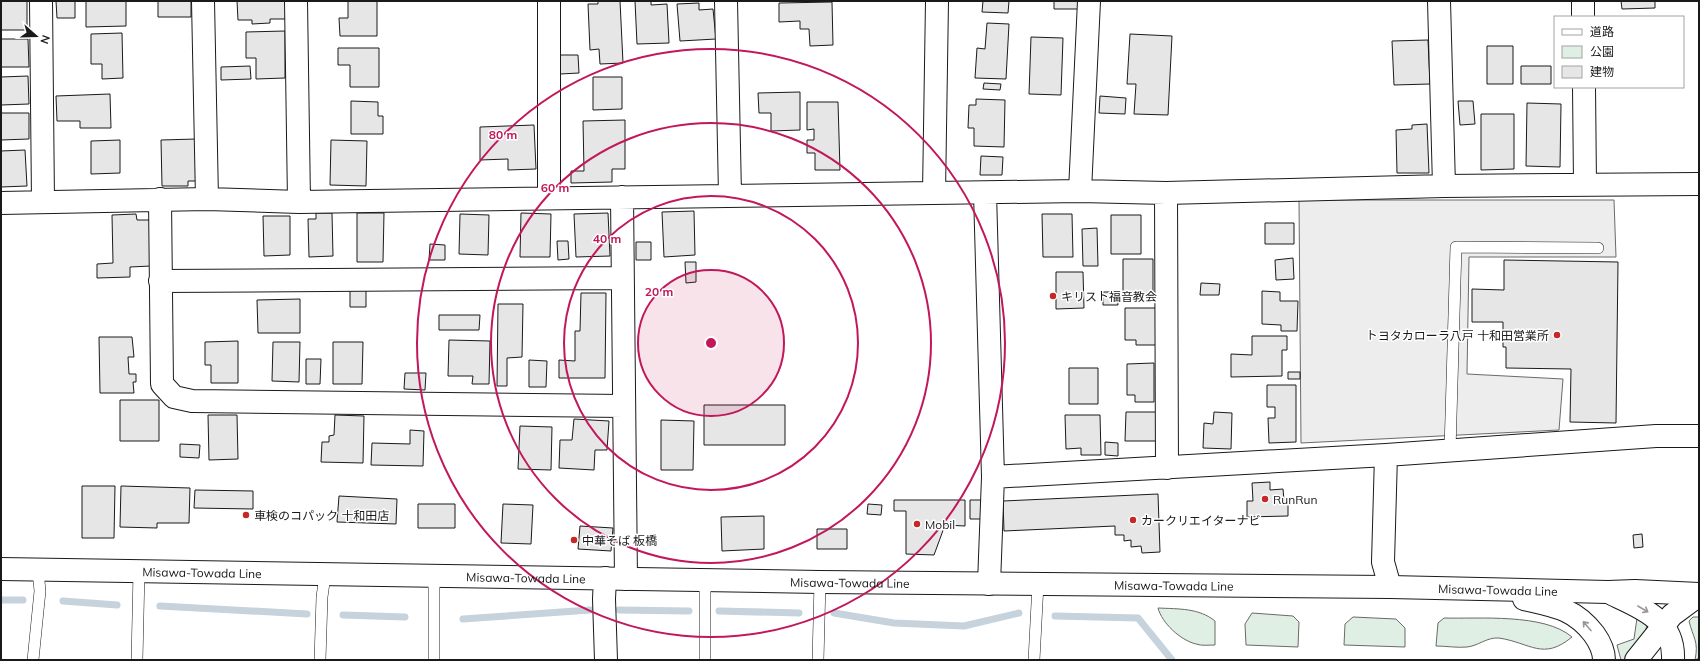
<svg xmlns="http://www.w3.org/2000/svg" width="1700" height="661" viewBox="0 0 1700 661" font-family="Mulish,'Noto Sans JP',sans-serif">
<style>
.green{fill:#e0efe3;stroke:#6a6a6a}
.parking{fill:#ededed;stroke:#6a6a6a}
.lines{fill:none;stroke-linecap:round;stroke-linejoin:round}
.stream{stroke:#c6d2dc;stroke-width:7}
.building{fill:#e6e6e6;stroke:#1a1a1a}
.service-casing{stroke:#1a1a1a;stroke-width:12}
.minor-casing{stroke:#1a1a1a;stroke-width:24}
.primary-casing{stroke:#1a1a1a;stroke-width:24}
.trunk-casing{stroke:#1a1a1a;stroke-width:24}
.service{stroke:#fff;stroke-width:11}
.minor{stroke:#fff;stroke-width:22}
.primary{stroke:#fff;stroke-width:22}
.trunk{stroke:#fff;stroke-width:22}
.oneway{stroke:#989898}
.ring{fill:none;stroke:#c2185b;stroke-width:2}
.poi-dot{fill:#c62828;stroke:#fff;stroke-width:1.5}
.labels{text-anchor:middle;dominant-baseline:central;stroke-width:3;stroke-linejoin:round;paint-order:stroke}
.poi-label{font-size:12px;fill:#1a1a1a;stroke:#fff;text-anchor:start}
.street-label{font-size:12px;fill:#1a1a1a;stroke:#fff}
.centre{fill:#c2185b;stroke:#fff;stroke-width:2}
.ring-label{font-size:12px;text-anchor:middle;font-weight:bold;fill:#c2185b;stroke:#fff;stroke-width:3;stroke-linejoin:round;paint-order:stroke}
</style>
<rect width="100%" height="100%" fill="#fff"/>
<!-- green -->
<path class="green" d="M1158 608C1179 609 1199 608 1215 621V645C1209 645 1201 646 1196 644 1180 640 1162 623 1158 608Z
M1252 613 1293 616 1299 622 1298 647 1246 645 1245 624Z
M1353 617 1396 619 1405 628V647L1344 645 1345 624Z
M1693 617H1699V658L1695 660C1699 641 1693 638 1689 621Z
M1444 618C1479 619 1544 613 1572 637 1543 661 1531 643 1499 638 1487 637 1478 646 1467 647 1457 648 1446 646 1436 646L1438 623Z
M1637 618 1647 625 1645 633 1627 660H1621L1617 645 1634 639Z"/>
<!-- parking -->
<path class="parking" d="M1299 200H1614L1616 257H1469L1467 374 1563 379 1559 430 1301 443Z"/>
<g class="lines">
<!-- stream -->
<path class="stream" d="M1 600H23
M63 601 117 605
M160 606 307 614
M619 610 689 611
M719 611 799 613
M834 613 894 623 964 626 1019 613
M343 615 405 617
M1055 616 1138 618 1172 660
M463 619 590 610"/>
</g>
<!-- building -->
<path class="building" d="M1 1H27V30H1Z
M56 1H75V18H57Z
M86 1H126V26L86 27Z
M158 1H191V17H158Z
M237 1H286V19H270V23L252 24V20H238Z
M348 1H377V36H340L339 18H348Z
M598 1H620L623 63 600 64 599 49 590 50 588 4H598Z
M635 1H651V5L667 4 669 43 637 44Z
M983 1H1009L1008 13 982 12Z
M1054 1H1082L1081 9H1054Z
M1621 1H1655V8L1622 9Z
M832 2 833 45 810 46 809 29H800V21L779 22V3Z
M699 3V10L713 9 716 39 680 41 677 4Z
M987 23 1009 24 1006 79 975 78 977 48 985 49Z
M285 31V78L256 79V58H246V32Z
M122 33 123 78 102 79V64H91V34Z
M1130 34 1172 36 1168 115 1134 114 1136 84H1127Z
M1031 37 1063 38 1061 95 1029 94Z
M1 39H28L29 67H1Z
M1428 40 1430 84 1394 85 1392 41Z
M1487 46H1513V84H1487Z
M338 48H379V87H350V65H338Z
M559 55H578L579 73 560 74Z
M250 66 251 79 221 80V67Z
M1521 66H1551V84H1521Z
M28 76 29 104 1 105V77Z
M593 77H622V109L593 110Z
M984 83 1001 84 1000 90 983 89Z
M800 92V130L771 131V113H759L758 93Z
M110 94 111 128H80V121H57L56 96Z
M1100 96 1126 98 1125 114 1099 113Z
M976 99 1005 100 1004 147 974 146V128H968L969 105H976Z
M351 101 378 102V116H383V134H351Z
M1458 101H1473L1475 124 1460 125Z
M807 102H838L840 170H815V153H807V140H814V129L807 130Z
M1527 103 1561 104 1560 167 1526 166Z
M1 113H29V139L1 140Z
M1481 114H1514V169L1481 170Z
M625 120V169H612V182L571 183V171H584L583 121Z
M1427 124 1429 173H1397L1396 130 1412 129V125Z
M534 125 536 169 508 170V159L480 160V127Z
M196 139 197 181H188V186H162L161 140Z
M120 140V173L91 174V141Z
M331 140 367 141 366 186 330 185Z
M25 150 27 186 1 187V151Z
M981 156 1003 157 1002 175H980Z
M694 211 695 255 664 257 662 212Z
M316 213H332L333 256 309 257 308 219H316Z
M357 213H384L383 262H357Z
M521 213 551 214 550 257H520Z
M608 213 610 256 576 257 574 214Z
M136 214 137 220H150L151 266 130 267V277L97 278V264L113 263 112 215Z
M460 214 489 215 488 255 459 254Z
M1042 214H1072L1073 257H1043Z
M1111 215H1141V254H1111Z
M263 216H290V255L264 256Z
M1265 223H1294V244H1265Z
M1097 228 1098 266H1083L1082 229Z
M557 241H568L569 259 558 260Z
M636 242H651V260H636Z
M430 244 445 245V260H429Z
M1293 258 1294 279 1276 280 1275 260Z
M1123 259H1153V294H1123Z
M1504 260 1618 262 1616 423 1570 422 1571 369 1506 368V347H1503V322H1472V289L1504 290Z
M685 262H696V282L686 283Z
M1056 272H1083L1084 308 1056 309Z
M1201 283 1220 284 1219 295H1200Z
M350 289H366V307H350Z
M1262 291 1280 292V301H1298L1297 331H1281V325L1262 324Z
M1103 292H1118V305H1103Z
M581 293H606L605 378H559V360L575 361V331H580Z
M300 299V333H258L257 300Z
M498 304H523L522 357 507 358V386H497Z
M1125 308H1157V345H1136V340H1125Z
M439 315H480L479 330H439Z
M1252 336H1287V350H1282V376L1231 377V354L1252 355Z
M99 337H132L134 357H128L129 374H136V382H133L134 393H100Z
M449 340 490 341 489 384H472L473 376H448Z
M238 341V383H211V365H205V342Z
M273 342H300L299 382 272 381Z
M333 342H363L362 384H333Z
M306 359H321L320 384H306Z
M529 360 547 361 546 387H529Z
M1154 363V402H1135V395H1127V364Z
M1069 368H1098V404H1069Z
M1288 372H1300V379H1288Z
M405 373H426L425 390 404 389Z
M1267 385H1296V442L1269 443 1268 418H1275V407H1267Z
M120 400H159V441H120Z
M704 405H785V445H704Z
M1126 412H1157V441H1125Z
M1214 412 1232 413 1231 449 1203 448 1204 423 1213 424Z
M208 415H237L238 459 209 460Z
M335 415 364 416 363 463 321 462 322 442H329V436L334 435Z
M1065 415H1100L1101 455H1081V448L1066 449Z
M574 419 609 421 607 450H595L594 470 559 468 560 440H572Z
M661 420 694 421 693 470H661Z
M520 426 552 427 551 470 518 469Z
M410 430 424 431 423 466 371 465 372 443 410 444Z
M1105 442 1118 443V456L1105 455Z
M180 444 200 445 199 458 180 457Z
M1270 482V490L1283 489 1284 500H1288V516L1247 517V501H1253L1252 483Z
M82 486H115L114 538H82Z
M121 486 190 488 189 523H157V528L120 527Z
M195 490 253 491V509L194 508Z
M1158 494 1160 552 1142 553 1141 546 1131 547V540L1124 541V535H1115V526L1004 531 1003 501Z
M339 496 397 499 396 524 337 522Z
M894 500H965V526L945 525 934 555 906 554V511H894Z
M970 500H981V519H970Z
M418 504H455V528H418Z
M503 504 533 505 531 544 501 543Z
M868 504 882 505 881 515 867 514Z
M764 516V549L722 551 721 517Z
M580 526 613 528 611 551 578 549Z
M817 529H847V549H817Z
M1642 534 1643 547 1634 548 1633 535Z"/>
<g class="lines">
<defs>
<path id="service" d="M1450 450 1456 247 1598 248
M33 660 40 591 38 571
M137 660 139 572
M320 660 322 597 325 575
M434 660V576
M705 660V580
M818 660 820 582
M1034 660 1038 584"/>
<path id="minor" d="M41 1 43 202
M203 1 207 199
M296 1 299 202
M549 1V198
M726 1 730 195
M1439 1 1444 186
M1583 1V17
M1584 87 1585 184
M1080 191 1089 1
M934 193 937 1
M985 193 993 477 989 584
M1166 193 1167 468
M622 197 626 579
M160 199 162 384 174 397 192 401 623 406
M1 203 207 199 299 202 1080 191 1166 193 1444 186 1699 184
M160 281 622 278
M1386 455 1383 562 1390 587
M993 477 1386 455 1656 436H1699
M605 578 604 599 606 660"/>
<g id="primary">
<path id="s1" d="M1 569 820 582 1390 587 1608 592 1635 591 1699 594"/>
<path d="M1612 594C1642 608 1675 620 1673 660"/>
<path d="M1524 599C1554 606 1574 608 1594 634 1599 641 1604 651 1604 660"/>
</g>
<path id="trunk" d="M1636 660 1672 615 1699 595"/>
</defs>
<!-- service casing -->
<use href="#service" class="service-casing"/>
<!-- minor casing -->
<use href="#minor" class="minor-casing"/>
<!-- primary casing -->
<use href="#primary" class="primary-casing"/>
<!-- trunk casing -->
<use href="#trunk" class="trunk-casing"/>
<!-- service -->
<use href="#service" class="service"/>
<!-- minor -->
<use href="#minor" class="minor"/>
<!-- primary -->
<use href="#primary" class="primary"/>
<!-- trunk -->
<use href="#trunk" class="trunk"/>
</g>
<!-- one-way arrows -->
<defs><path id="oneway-shaft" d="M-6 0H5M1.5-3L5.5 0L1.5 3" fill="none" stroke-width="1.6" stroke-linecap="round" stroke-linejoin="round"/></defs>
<g class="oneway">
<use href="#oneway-shaft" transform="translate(1643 609) rotate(30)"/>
<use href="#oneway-shaft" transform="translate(1587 626) rotate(-131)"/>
</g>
<!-- distance rings -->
<circle cx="711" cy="343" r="73" fill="#c2185b" fill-opacity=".12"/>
<g class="ring">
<circle cx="711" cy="343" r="73"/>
<circle cx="711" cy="343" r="147"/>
<circle cx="711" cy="343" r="220"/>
<circle cx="711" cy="343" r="294"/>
</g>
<!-- markers -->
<g class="poi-dot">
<circle cx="1053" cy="296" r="4"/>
<circle cx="1557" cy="335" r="4"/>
<circle cx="1265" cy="499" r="4"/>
<circle cx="246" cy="515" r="4"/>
<circle cx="1133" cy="520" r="4"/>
<circle cx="917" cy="524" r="4"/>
<circle cx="574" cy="540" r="4"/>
</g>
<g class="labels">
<!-- poi labels -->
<g class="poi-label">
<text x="1061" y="296">キリスト福音教会</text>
<text x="1549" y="335" text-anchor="end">トヨタカローラ八戸 十和田営業所</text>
<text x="1273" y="499">RunRun</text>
<text x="254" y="515">車検のコパック 十和田店</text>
<text x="1141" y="520">カークリエイターナビ</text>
<text x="925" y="524">Mobil</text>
<text x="582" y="540">中華そば 板橋</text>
</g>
<!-- street labels -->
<g class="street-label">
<text stroke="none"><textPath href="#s1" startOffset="201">Misawa-Towada Line</textPath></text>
<text stroke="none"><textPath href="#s1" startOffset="525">Misawa-Towada Line</textPath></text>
<text stroke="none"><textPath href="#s1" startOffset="849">Misawa-Towada Line</textPath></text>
<text stroke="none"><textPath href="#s1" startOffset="1173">Misawa-Towada Line</textPath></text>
<text stroke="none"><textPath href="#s1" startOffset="1497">Misawa-Towada Line</textPath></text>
</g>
</g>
<circle cx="711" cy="343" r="6" class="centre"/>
<g class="ring-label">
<text x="503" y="139">80 m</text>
<text x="555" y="192">60 m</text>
<text x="607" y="243">40 m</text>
<text x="659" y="296">20 m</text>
</g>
<!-- border -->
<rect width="1700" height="661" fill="none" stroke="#1a1a1a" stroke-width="4"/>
<!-- legend -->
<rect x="1554" y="16" width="130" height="72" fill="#ffffff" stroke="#a3a3a3"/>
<rect x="1562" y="29" width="20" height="6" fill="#ffffff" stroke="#a3a3a3"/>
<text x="1590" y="36" font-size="12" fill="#1a1a1a">道路</text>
<rect x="1562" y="46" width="20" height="12" fill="#e0efe3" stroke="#a3a3a3"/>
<text x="1590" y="56" font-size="12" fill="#1a1a1a">公園</text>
<rect x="1562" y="66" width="20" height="12" fill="#e6e6e6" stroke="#a3a3a3"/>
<text x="1590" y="76" font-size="12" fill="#1a1a1a">建物</text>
<!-- north arrow -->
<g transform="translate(36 36) rotate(110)" stroke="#ffffff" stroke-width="3" paint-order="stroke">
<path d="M0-3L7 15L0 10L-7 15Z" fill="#1a1a1a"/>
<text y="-6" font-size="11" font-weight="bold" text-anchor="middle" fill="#1a1a1a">N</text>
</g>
</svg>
